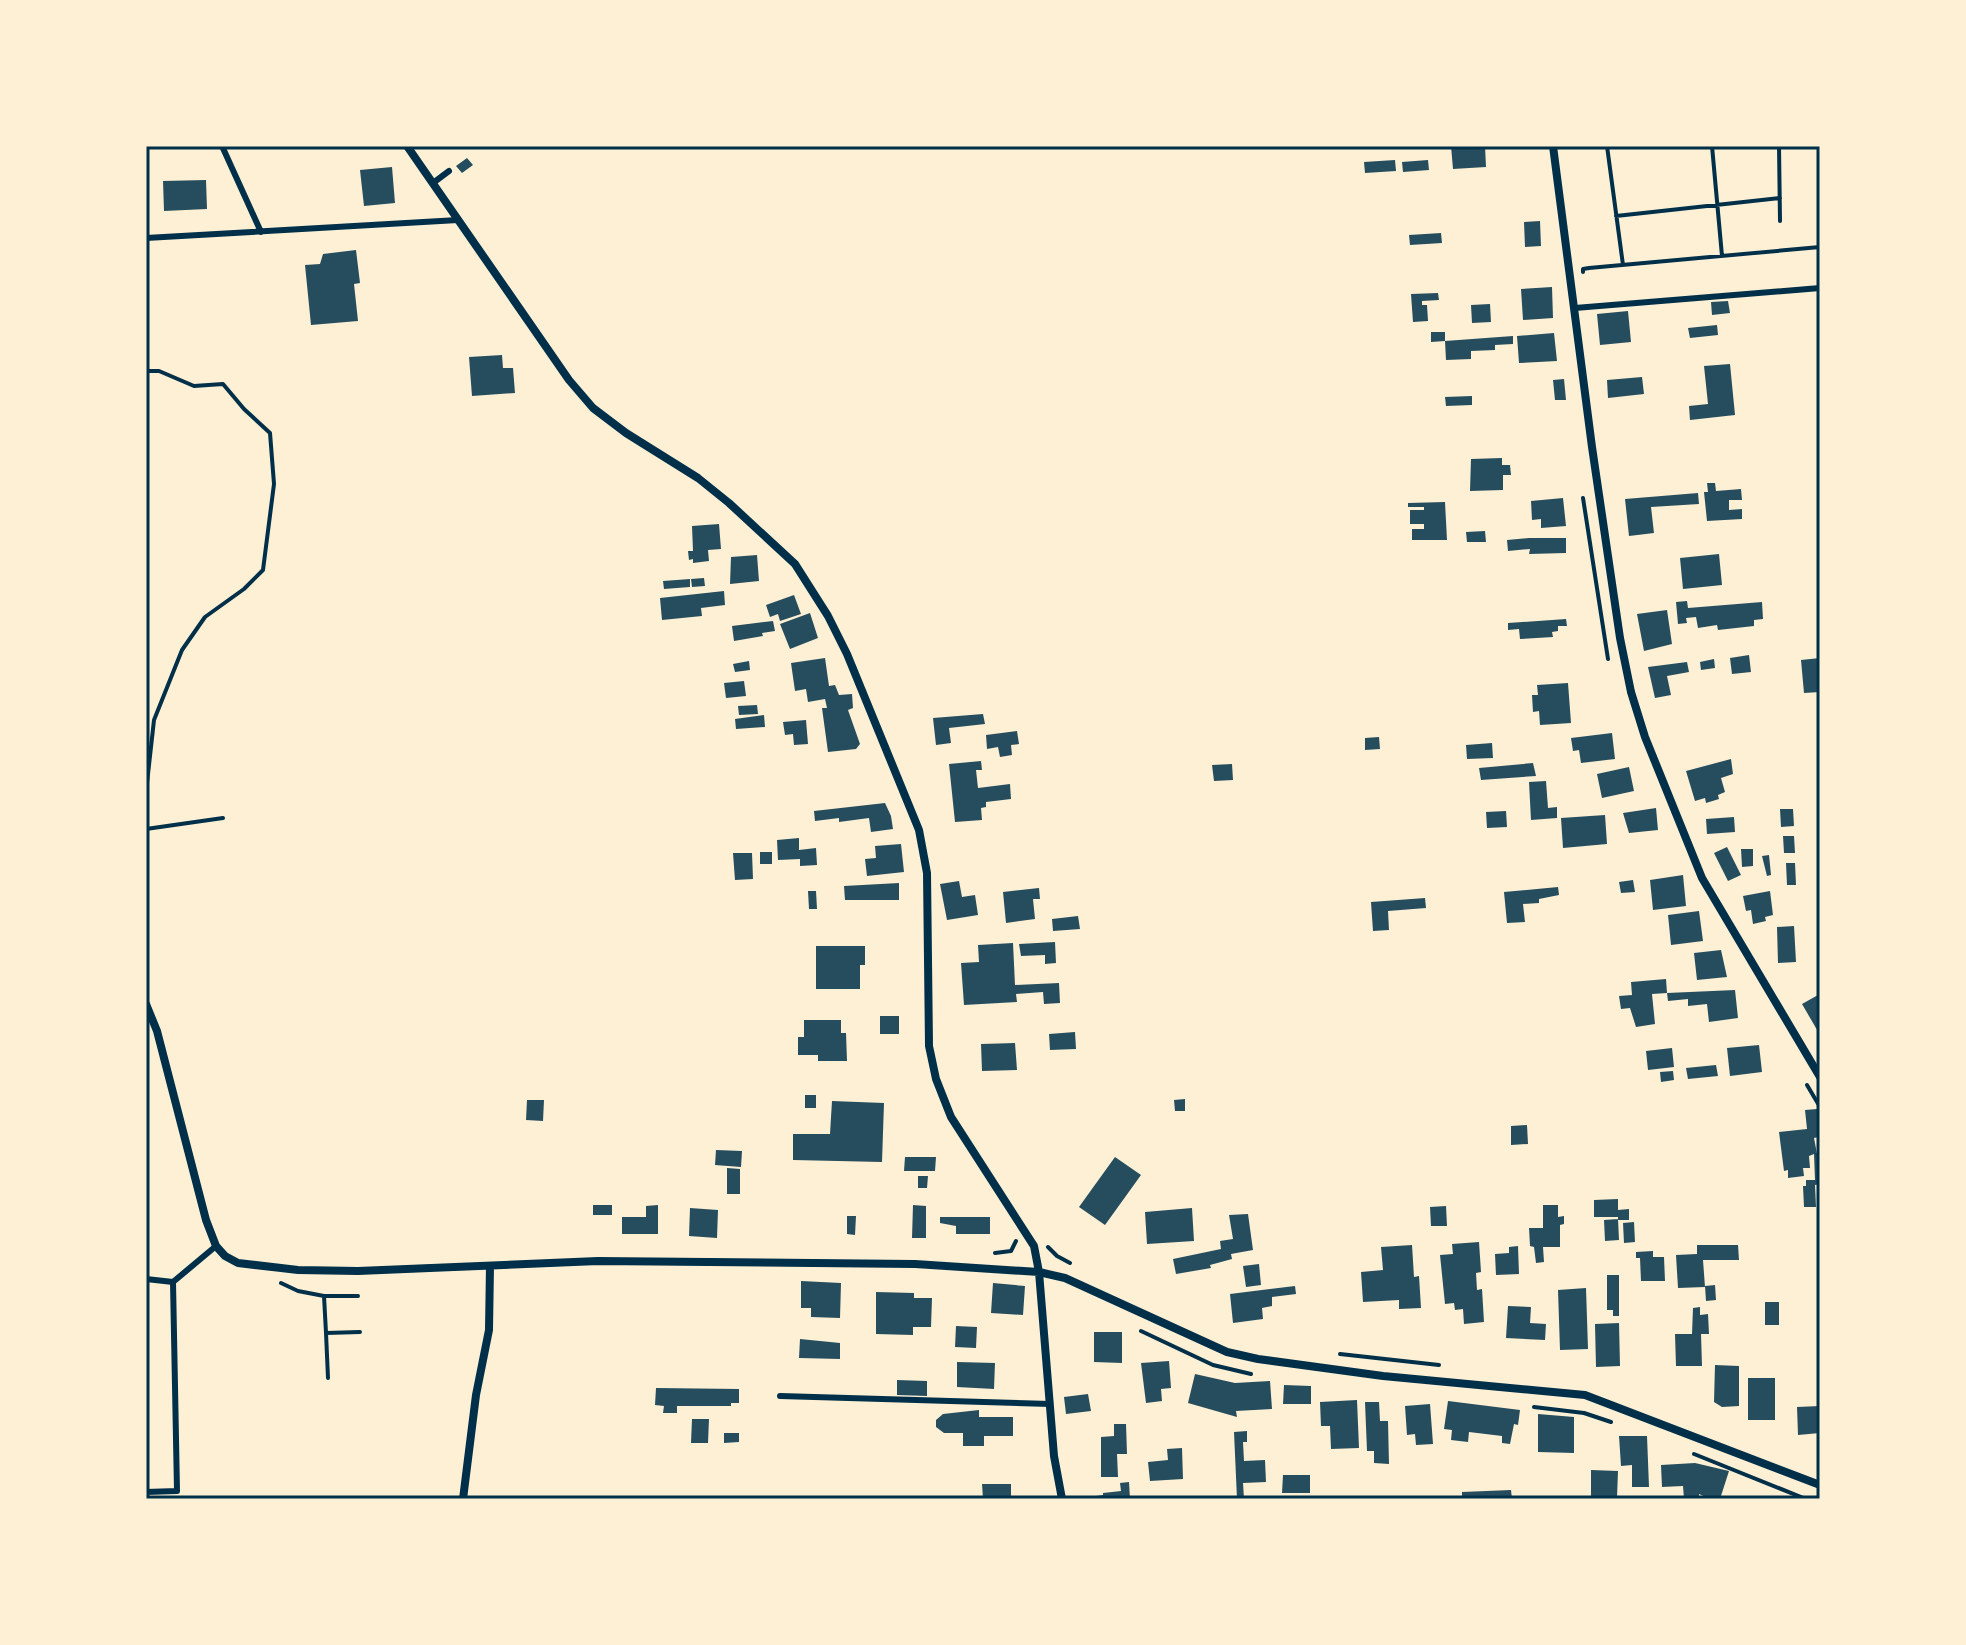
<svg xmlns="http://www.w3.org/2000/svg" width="1966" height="1645" viewBox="0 0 1966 1645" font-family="'Varela Round',sans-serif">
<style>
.building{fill:#264d5e}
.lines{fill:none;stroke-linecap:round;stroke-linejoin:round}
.path{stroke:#003049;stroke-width:4}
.service{stroke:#003049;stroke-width:6}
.minor{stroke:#003049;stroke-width:8}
.neatline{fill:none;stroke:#003049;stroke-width:3}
</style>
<rect width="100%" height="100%" fill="#fdf0d5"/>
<!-- building -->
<path class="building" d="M1451 146H1485L1486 167 1453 169Z
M467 158 473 165 462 173 456 166Z
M1395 160 1396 171 1365 173 1364 162Z
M1428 160 1429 170 1403 172 1402 162Z
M392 167 395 203 364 206 360 170Z
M206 180 207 209 164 211 163 181Z
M1540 221 1541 246 1525 247 1524 222Z
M1441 233 1442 243 1410 245 1409 235Z
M356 250 360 283 354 284 358 321 311 325 305 265 320 264 323 254Z
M1552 287 1553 318 1523 320 1521 289Z
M1438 293 1439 300 1422 301V305H1427L1428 321 1413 322 1411 294Z
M1728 301 1730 313 1712 315 1711 302Z
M1490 304 1491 322 1472 323 1471 305Z
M1628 311 1631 342 1600 345 1597 314Z
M1717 325 1718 335 1690 338 1688 328Z
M1431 332H1445V341L1431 342Z
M1554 333 1557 361 1519 363 1517 336Z
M1513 336V344L1495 345V350L1471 351V359L1446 360 1445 341Z
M502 355 503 368H513L515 393 472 396 469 357Z
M1730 364 1735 415 1690 420 1689 406 1708 404 1704 366Z
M1642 377 1644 394 1608 398 1607 380Z
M1564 379 1566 400H1555L1553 380Z
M1472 396V405L1446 406 1445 397Z
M1502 458V465H1510L1511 475H1503V490L1470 491 1471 459Z
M1707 483H1715L1716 491 1741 489 1742 500H1729V510L1742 509V519L1707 521 1704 492H1708Z
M1698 493 1699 504 1651 507 1654 533 1629 536 1625 499Z
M1563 498 1566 526 1541 528V519L1532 520 1531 501Z
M1445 502 1447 540H1412V529H1424V524H1410V510H1424V507H1408V503Z
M719 524 721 549 708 550 709 561 693 563V559L689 560 688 551H693L692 526Z
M1485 531 1486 542H1467L1466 532Z
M1529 538H1566V553L1529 554 1530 549 1508 551 1507 540Z
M1719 554 1722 585 1683 589 1680 558Z
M757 555 759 581 730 584 731 557Z
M704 578 705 586 692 587 691 579Z
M690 579V587L664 589 663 581Z
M724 591 725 605 701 608 702 616 662 620 660 598Z
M794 595 801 614 780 621 778 614 770 617 766 605Z
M1687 601 1688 608 1762 602 1763 619 1754 620V626L1718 630 1717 625 1698 628 1696 617 1686 618 1687 623 1678 624 1676 602Z
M1667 610 1672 644 1644 651 1637 614Z
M810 613 818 638 790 649 780 624Z
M1566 619 1567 626H1558V631L1552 632 1553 637 1520 639 1519 629 1508 630V623Z
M773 621 775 631 762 633 763 636 734 641 732 626Z
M1749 655 1751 672 1732 674 1730 658Z
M825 658 829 686 835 685 839 695 852 694 853 708 848 710 860 744 856 749 828 752 822 708H827L825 699 808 702 806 689 795 691 791 663Z
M1820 658V692L1804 693 1801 660Z
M1714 659 1715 668 1701 670 1700 662Z
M749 661 750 670 735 672 733 664Z
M1687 662 1689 672 1667 676 1671 695 1655 698 1648 667Z
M744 681 746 696 726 698 724 683Z
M1568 683 1571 723 1540 725 1539 711 1533 712 1532 695H1538L1537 685Z
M757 705 758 714 739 715 738 706Z
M983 714 985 724 949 728 951 743 936 745 933 718Z
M764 715 765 727 736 729 735 719Z
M806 720 808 744 794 745 793 734 785 735 783 722Z
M1017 731 1019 744 1011 745 1012 755 1000 757 998 747 987 749 986 735Z
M1612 733 1615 759 1581 763 1579 750 1573 751 1571 738Z
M1379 737 1380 749 1365 750V738Z
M1492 743 1493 758 1467 759 1466 745Z
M1731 759 1733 774 1721 778 1725 792 1718 795 1719 799 1706 803 1705 798 1695 801 1686 771Z
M981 761 982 770H976L978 788 1010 784 1011 799 986 802V807L981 808 982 820 955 822 949 764Z
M1533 763 1536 776 1481 780 1479 768Z
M1232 764 1233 780 1214 781 1212 765Z
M1629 767 1634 791 1602 798 1597 774Z
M1546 781 1548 808 1557 807V818L1531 820 1529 782Z
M885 803 891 816 893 829 871 832 869 818 839 822V818L815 821 814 811Z
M1656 808 1658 830 1629 833 1623 813Z
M1780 809H1793L1794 826 1781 827Z
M1506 811 1507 827 1487 828 1486 812Z
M1605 815 1607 844 1563 848 1561 818Z
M1734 817 1735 832 1707 834 1706 819Z
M1783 836H1794L1795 853H1784Z
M799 838V850L816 848 817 865 800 866V859L778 860 777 840Z
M901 844 904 872 867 876 865 859 876 858 875 846Z
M1727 847 1741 875 1728 881 1714 853Z
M1741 849H1753V866L1742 867Z
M760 852H772V864H760Z
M733 853H752L753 879 735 880Z
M1769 855 1771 875 1767 876 1762 856Z
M1786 863H1795L1796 885H1787Z
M1683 875 1686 906 1653 910 1650 880Z
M1633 880 1635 892 1621 893 1619 882Z
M959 881 962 897 975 895 978 915 947 920 940 884Z
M899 883V900H845L844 886Z
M1558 887 1559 895 1539 899V903L1523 904 1525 922 1507 923 1504 892Z
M1039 888 1040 899H1033L1035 919 1006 923 1003 892Z
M808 891H816L817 909H809Z
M1770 891 1773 915 1765 917 1766 921 1753 924 1751 910 1746 911 1743 896Z
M1425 898 1426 908 1388 911 1389 930 1373 931 1371 902Z
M1699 911 1703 941 1671 945 1668 915Z
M1078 916 1080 929 1053 931 1052 919Z
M1794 926 1796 962 1778 963 1777 927Z
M1055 942 1056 963 1045 964V955L1021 956 1019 944Z
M1013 943 1015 985 1059 983 1060 1003 1044 1004 1043 992 1016 994 1017 1002 964 1005 961 963 979 962 978 945Z
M816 946H865V965H860V989H816Z
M1721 950 1727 977 1697 980 1694 953Z
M1666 979 1667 993 1735 990 1738 1018 1709 1022 1707 1004 1688 1006V999L1668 1001 1667 993 1652 994 1655 1024 1636 1027 1630 1008 1621 1009 1619 996 1632 995 1631 982Z
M1818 995 1820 998V1035L1802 1004Z
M880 1016H899V1034H880Z
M804 1020H841V1033H846L847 1061H818V1055H798V1037H804Z
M1075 1032 1076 1049 1050 1050 1049 1034Z
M1015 1043 1017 1070 982 1071 981 1044Z
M1759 1045 1762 1072 1730 1076 1727 1048Z
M1672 1048 1674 1067 1648 1070 1646 1051Z
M1716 1065 1718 1076 1688 1079 1686 1068Z
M1673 1071 1674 1080 1661 1082 1660 1072Z
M805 1095H816V1108H805Z
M1185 1099V1111H1175L1174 1100Z
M527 1100H544L543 1121 526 1120Z
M832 1101 884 1103 882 1162 793 1160V1134H830Z
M1817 1109 1820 1114 1819 1137 1814 1138 1817 1154H1820V1184L1815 1185 1816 1207H1804L1803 1186H1806V1180H1815L1814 1154 1809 1156 1810 1168H1803L1804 1176 1788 1178V1170L1784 1171 1779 1132 1807 1129 1805 1110Z
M1527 1125 1528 1144 1511 1145V1126Z
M716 1150 742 1151 741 1167 715 1165Z
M905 1157H936L935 1171H904Z
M1115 1157 1141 1175 1105 1225 1079 1207Z
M727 1168 740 1169V1194H727Z
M918 1176H928L927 1188H918Z
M1618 1199V1210L1629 1209V1220H1618V1217H1594V1200Z
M593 1205H612V1215H593Z
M658 1205V1234H622V1217H646V1206Z
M913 1205 926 1206V1238H912Z
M1543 1205H1558V1217L1564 1216V1224L1560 1225V1247H1543L1544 1262 1536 1263 1534 1247 1530 1246 1529 1228H1543Z
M1446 1206 1447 1226H1431L1430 1207Z
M690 1208 718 1210 717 1238 689 1236Z
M1192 1208 1194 1241 1147 1244 1145 1212Z
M1248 1214 1253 1250 1231 1254 1232 1259 1210 1265 1211 1268 1176 1274 1173 1259 1221 1249 1220 1241 1233 1239 1229 1215Z
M847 1216H856L855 1235 847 1234Z
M940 1217H990V1234H956V1226L940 1223Z
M1618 1219 1619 1240 1605 1241 1604 1220Z
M1634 1222 1635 1242 1624 1243 1623 1223Z
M1479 1242 1481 1272 1476 1273 1477 1290 1482 1289 1484 1322 1464 1324 1463 1309 1455 1310 1454 1303 1445 1304 1440 1255 1453 1254 1452 1244Z
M1412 1245 1414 1277 1419 1276 1421 1308 1399 1309V1300L1363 1302 1361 1272 1383 1270 1381 1247Z
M1697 1245H1738L1739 1260H1703L1705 1287 1678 1288 1676 1255 1697 1254Z
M1518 1246 1519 1274 1496 1275 1495 1254 1509 1253V1247Z
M1653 1251V1257H1664L1665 1281H1641L1640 1258H1636V1252Z
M1259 1264 1261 1285 1246 1287 1243 1266Z
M1607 1275H1619V1316H1613V1310H1607Z
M801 1281 841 1283 840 1318 811 1317V1308H801Z
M993 1283 1025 1286 1023 1315 991 1313Z
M1715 1285 1716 1300 1706 1301 1705 1286Z
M1295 1286 1296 1294 1272 1297V1306L1262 1308 1263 1319 1233 1323 1230 1294Z
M1586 1288 1588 1349 1560 1350 1558 1290Z
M876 1292 914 1293V1298H932L931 1327H913V1335L876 1334Z
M1765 1302H1779V1325H1765Z
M1508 1306 1531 1307 1530 1323 1546 1324 1545 1340 1506 1338Z
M1700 1307V1315L1708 1314 1709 1334H1701L1702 1366H1676L1675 1334H1692L1693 1308Z
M1619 1323 1620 1366 1596 1367 1595 1324Z
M956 1326 977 1327 976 1348 955 1347Z
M1094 1332H1122V1363L1094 1362Z
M800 1339 840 1343V1359L799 1358Z
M1169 1361 1171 1388 1161 1389 1162 1401 1146 1403 1141 1363Z
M957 1362 995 1363 994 1389 957 1387Z
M1715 1365 1739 1366V1406L1722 1407 1714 1402Z
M1195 1374 1235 1383 1270 1381 1272 1409 1236 1411 1237 1417 1188 1403Z
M1748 1378H1775V1420H1748Z
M897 1380 927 1381V1396L897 1395Z
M1284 1385 1311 1386V1404H1283Z
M656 1388 739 1389V1403H731V1406H677V1413H663L664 1406 655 1405Z
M1088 1394 1091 1411 1066 1414 1064 1397Z
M1357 1400 1359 1448 1331 1449 1330 1426H1321L1320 1402Z
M1448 1401 1520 1410 1518 1425 1514 1424 1510 1444 1502 1443V1436L1469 1432 1468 1442 1451 1440 1452 1430 1444 1429Z
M1365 1402H1379L1380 1421H1388L1389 1464 1374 1463V1451H1367Z
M1430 1404 1433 1444 1416 1445 1415 1434 1407 1435 1405 1406Z
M1820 1406V1433L1798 1435 1797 1407Z
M979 1410V1417H1013V1436H984V1446H963V1433H944L936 1427V1420L943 1414Z
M1538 1414 1574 1417V1453L1538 1452Z
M692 1419H709L708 1443H691Z
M1114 1424H1126L1127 1454H1117L1118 1477H1101V1437L1114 1436Z
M1247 1431V1442H1243L1244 1461 1265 1460 1266 1482 1243 1483 1244 1499H1237L1234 1432Z
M724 1433H739V1442L724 1443Z
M1619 1436H1647L1649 1487H1632V1465L1621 1466Z
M1182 1448 1183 1479 1150 1481 1148 1462 1168 1460 1167 1449Z
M1695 1463 1729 1471 1720 1499H1710L1699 1494V1499H1684L1683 1486 1662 1487 1661 1465Z
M1591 1470 1618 1471 1617 1498H1591Z
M1283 1475H1310V1493H1282Z
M1129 1482 1130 1499H1096V1496L1103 1495V1493L1121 1491 1120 1483Z
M982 1484H1011V1499H983Z
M1511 1490 1512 1499H1462V1492Z"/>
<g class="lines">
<!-- path -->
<path class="path" d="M1607 146 1623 265
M1712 146 1722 256
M1779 146 1780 221
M1616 216 1780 198
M1583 272V269L1589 268 1820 247
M146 371H159L194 386 223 384 244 409 270 433 274 484 263 570 244 589 205 617 182 650 154 720 146 792
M1583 498 1608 659
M146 829 223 818
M1807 1085 1820 1107
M1048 1247 1057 1256 1070 1263
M995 1253 1011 1251 1016 1241
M281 1283 298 1291 324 1296 326 1333
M324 1296H358
M1141 1331 1213 1365 1251 1374
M1340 1354 1439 1365
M328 1378 326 1333 360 1332
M1534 1407 1584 1413 1611 1422
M1694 1454 1806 1499"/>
<!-- service -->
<path class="service" d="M222 146 261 232
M433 183 449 171
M146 238 458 220
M1575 308 1820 288
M146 1279 173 1282
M780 1396 1050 1404
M146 1492 177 1491 173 1282 216 1246"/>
<!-- minor -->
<path class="minor" d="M407 146 569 380 593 408 626 433 698 478 729 503 795 564 828 616 847 654 919 830 927 873 929 1046 936 1079 951 1117 1034 1246 1039 1272 1054 1456 1062 1499
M1553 146 1592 447 1620 638 1631 692 1645 737 1702 878 1820 1077
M146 1004 157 1031 206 1220 216 1246 225 1256 238 1263 298 1270 358 1271 598 1261 915 1264 1039 1272 1065 1278 1227 1352 1258 1359 1383 1376 1585 1395 1820 1485
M463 1499 476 1395 489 1330 490 1266"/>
</g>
<!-- border -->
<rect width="1966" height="1645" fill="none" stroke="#fdf0d5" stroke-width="296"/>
<rect x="148" y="148" width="1670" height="1349" class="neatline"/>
</svg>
